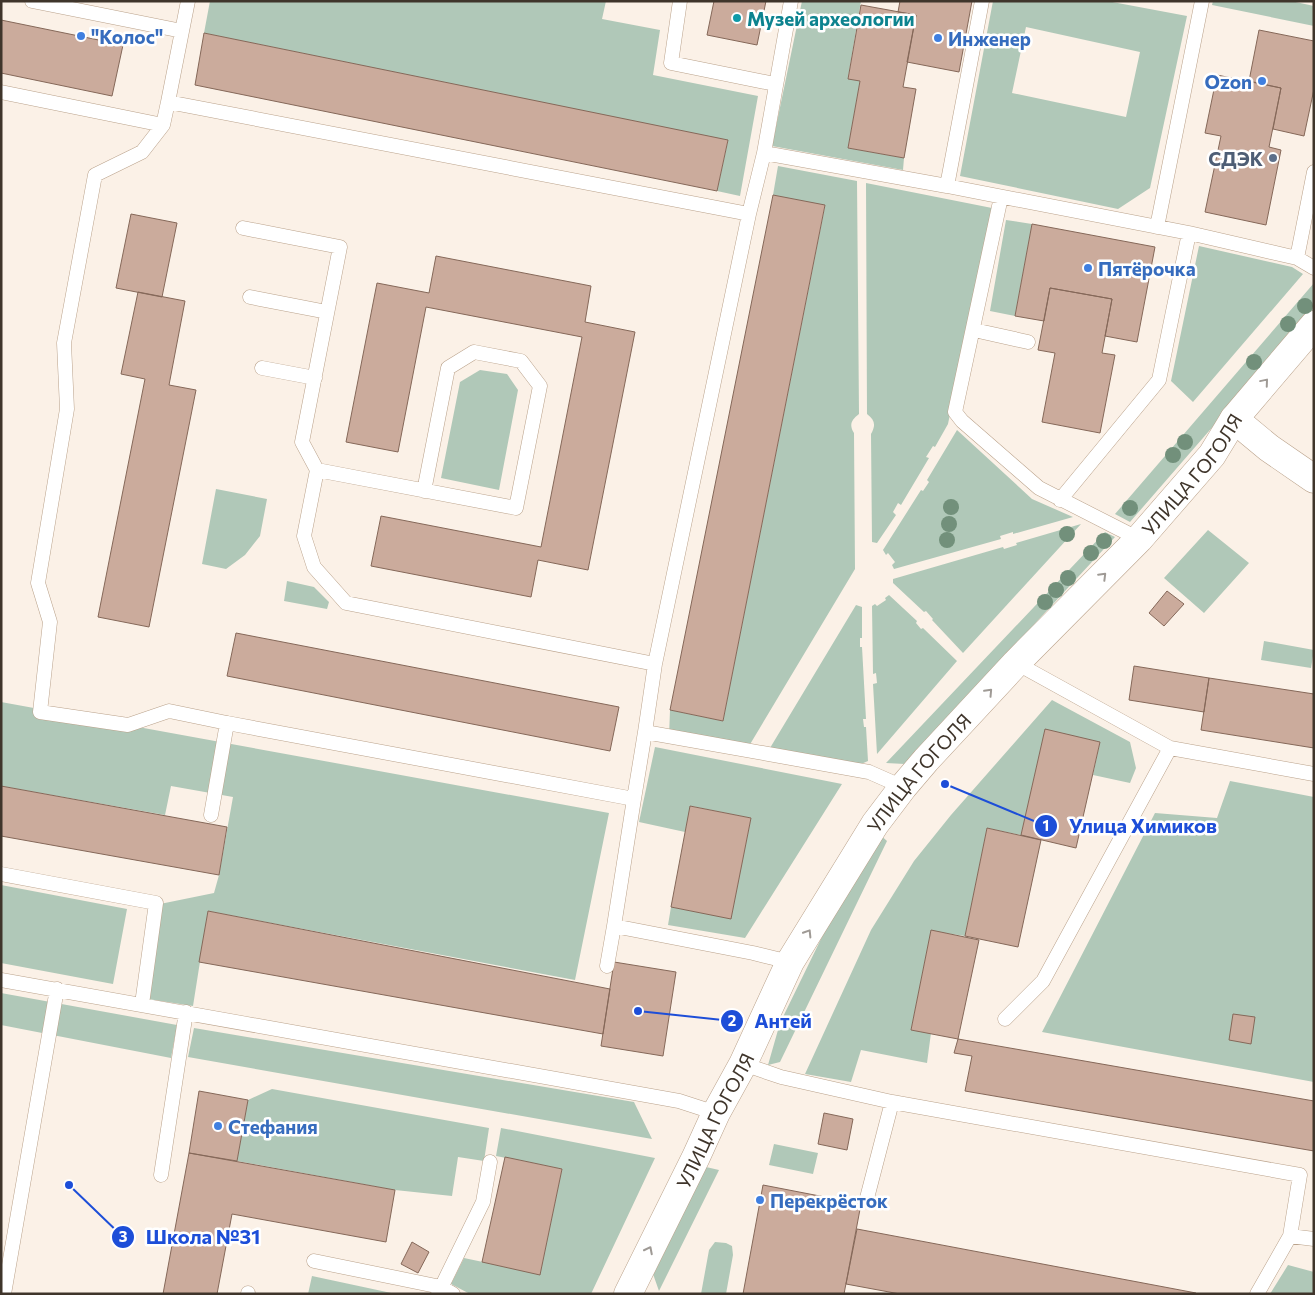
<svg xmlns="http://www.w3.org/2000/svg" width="1315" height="1295" viewBox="0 0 1315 1295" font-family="Commissioner,sans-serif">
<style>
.green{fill:#b0c8b8;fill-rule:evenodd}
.building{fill:#cbab9c;stroke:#856859}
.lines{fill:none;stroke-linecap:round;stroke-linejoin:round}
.service-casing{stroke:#baa28b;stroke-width:15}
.minor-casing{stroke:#baa28b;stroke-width:29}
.service{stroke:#fff;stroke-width:14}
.minor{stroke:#fff;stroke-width:28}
.tree{fill:#72907b}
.oneway{stroke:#9f9a95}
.culture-dot{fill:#0f9aa8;stroke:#fff;stroke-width:2}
.shop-dot{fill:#3f7fe0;stroke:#fff;stroke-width:2}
.service-dot{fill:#5c6f8a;stroke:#fff;stroke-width:2}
.labels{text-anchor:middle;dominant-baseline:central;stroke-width:5;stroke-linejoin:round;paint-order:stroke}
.culture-label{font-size:19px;font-weight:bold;fill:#0d838f;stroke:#fff;text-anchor:start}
.shop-label{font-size:19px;font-weight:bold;fill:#366cbe;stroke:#fff;text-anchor:start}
.service-label{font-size:19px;font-weight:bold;fill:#4e5e75;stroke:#fff;text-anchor:end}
.street-label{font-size:19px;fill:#3f352b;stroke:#fff}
.leader{fill:none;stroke:#1d4ed8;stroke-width:2}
.callout-dot{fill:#1d4ed8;stroke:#fff;stroke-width:2}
.mark-label{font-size:15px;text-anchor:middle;font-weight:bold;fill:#fff}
.callout-label{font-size:20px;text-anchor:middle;font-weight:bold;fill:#1d4ed8;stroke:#fff;stroke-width:5;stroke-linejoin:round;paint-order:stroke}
</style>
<rect width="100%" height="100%" fill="#fbf1e7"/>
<!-- green -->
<path class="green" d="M210 1H606L602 19 660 30 653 75 758 96 740 196 717 191 728 141 204 33Z
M802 1H861L848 78 860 81 848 148 904 158 903 170 772 146Z
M993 1H1107L1187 16 1150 188 1118 209 960 176ZM1026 27 1140 52 1126 117 1012 93Z
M1213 1H1291L1314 6V26L1212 5Z
M778 166 857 181 859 414C851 420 849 425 854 433L855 569 746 751 669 737 670 710 723 721 825 206 773 195Z
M866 183 992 208 948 424 935 447 933 446 926 457 929 458 901 505 898 503 893 512 896 515 877 543 872 542 871 434C876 425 875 420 867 414Z
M1006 220 1032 224 1015 316 990 311Z
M1199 246 1292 267 1303 274 1193 402 1171 381Z
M1314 283V310L1130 522 1115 514Z
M480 370 507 374 518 390 499 490 441 478 460 382Z
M957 430 1032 499 1073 517 1013 534V532L1000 536 1001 539 894 569 892 565 895 562 888 553 886 555 883 550 921 490 923 491 929 482 927 480Z
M216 489 267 499 260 536 245 555 226 569 202 564Z
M1081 524 963 653 932 620 933 619 926 611 924 612 893 583V579L1003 547 1004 549 1017 545 1016 543Z
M1208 530 1249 563 1204 613 1164 578Z
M1105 532 1115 537 905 764 886 763Z
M287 581 314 587 329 602 327 609 284 601Z
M889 595 917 621 916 623 921 629 923 628 957 661 877 754 873 684 877 683 876 673 873 674 872 606 875 604 877 606 886 600 885 598Z
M856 605 862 607V638H860V647H862L866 719H863L864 727H866L868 761 861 764 770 748Z
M1264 641 1314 650 1311 668 1261 660Z
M1052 700 1130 742 1136 768 1130 783 1093 775 1100 742 1045 730 1021 835 987 828 965 936 931 931 911 1030 931 1033 927 1063 861 1050 851 1082 805 1074 871 930 914 861 951 815Z
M1 702 609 813 575 980 208 911 193 1006 148 999 160 904 214 893 219 875 233 797 171 786 165 815 1 786Z
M655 747 842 784 745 938 668 925 671 907 731 918 751 818 691 806 685 832 639 822Z
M1230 781 1314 797V1082L1042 1032 1155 813 1217 818Z
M878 833 887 841 780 1062 768 1065 780 1023 840 900Z
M1 885 127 909 113 984 1 963Z
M1 993 177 1025 171 1058 1 1025Z
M194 1028 634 1102 652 1139 188 1057Z
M272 1089 489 1128 484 1161 458 1157 452 1196 395 1190 237 1161 248 1100Z
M501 1128 655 1158 591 1294H470L451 1284 464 1258 540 1274 562 1169 496 1156Z
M774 1144 818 1153 813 1174 769 1165Z
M706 1167 719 1170 659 1291 653 1274Z
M715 1242 726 1243 732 1246 733 1255 726 1294H701L709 1250Z
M1288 1265 1314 1272V1294H1270Z
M312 1276 396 1294H308Z"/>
<!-- building -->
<path class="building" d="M714 1H766L757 45 707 35Z
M900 1H972L959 72 907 62 916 15 898 12Z
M861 5 916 15 903 87 916 89 904 158 848 148 860 81 848 79Z
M1 20 123 45 112 96 1 73Z
M1259 30 1314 41V89L1304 136 1273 129 1281 88 1249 81Z
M204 33 728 140 717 191 195 85Z
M1217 75 1281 88 1269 147 1281 150 1266 225 1205 212 1221 136 1205 133Z
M773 195 825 205 723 721 670 710Z
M131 214 177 223 162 297 116 288Z
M1032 224 1155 247 1137 342 1105 336 1112 299 1050 288 1044 321 1015 316Z
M436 256 591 286 585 322 635 332 588 570 538 560 531 597 371 566 381 516 541 547 582 337 426 307 398 452 346 442 377 283 429 293Z
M1050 288 1112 299 1102 353 1115 355 1100 433 1042 422 1055 353 1038 350Z
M138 292 185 301 169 385 196 390 149 627 98 617 145 379 121 374Z
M1167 591 1184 604 1164 626 1149 613Z
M236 633 619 707 610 751 227 676Z
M1134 666 1209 678 1204 712 1129 700Z
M1209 678 1314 694V748L1201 730Z
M1045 729 1100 742 1076 848 1021 835Z
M1 786 227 827 219 875 1 836Z
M690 806 751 818 731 919 671 907Z
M987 828 1041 840 1018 947 965 936Z
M208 911 610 989 603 1034 199 962Z
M931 930 979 940 958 1039 911 1030Z
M614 962 676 972 663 1056 601 1046Z
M1233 1014 1255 1017 1251 1044 1229 1040Z
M958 1039 1314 1101V1151L965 1091 972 1056 954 1053Z
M199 1091 248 1100 237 1161 189 1153Z
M824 1113 853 1119 847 1150 818 1144Z
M189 1153 395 1190 386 1242 232 1214 217 1294H163Z
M505 1157 562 1169 540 1275 482 1262Z
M763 1185 861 1204 844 1294H743Z
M857 1229 1196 1293 1195 1294H900L846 1284Z
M412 1242 429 1252 418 1273 401 1264Z"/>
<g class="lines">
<defs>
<path id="service" d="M32 1 182 31
M188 1 168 102 749 214
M680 1 671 63 775 84
M791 1 764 153 947 186
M982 1 947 186 1189 233 1297 258 1314 268
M1 92 163 125 168 102
M163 125 142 152 95 175 64 343 67 409 38 583 50 622 40 712 128 725 169 711 227 723
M764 153 749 214 655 664 645 732 869 772 903 787
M1001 197 955 412 962 421 1039 488 1139 539
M1157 227 1202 1
M243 228 340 247 302 442 317 470 304 536 314 567 346 603 655 664
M1297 258 1314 172
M250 297 327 312
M974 330 1028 342
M262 368 315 378
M317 470 516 508 540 386 521 361 474 352 448 368 424 491
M1060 500 1159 380 1189 233
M1016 663 1170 748 1314 774
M211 815 227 723 634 799 645 732
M1 874 156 903 142 1004
M614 926 753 953 790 962
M607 966 614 926 634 799
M1 980 679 1101 716 1113
M1005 1019 1043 981 1170 748
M743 1064 781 1077 892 1102 1300 1175 1290 1236 1257 1294
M161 1175 186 1012
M867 1198 892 1102
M1290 1236 1314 1239
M314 1261 441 1287 453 1294
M4 1294 57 989
M248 1294V1293
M438 1294 483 1202 490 1162"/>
<g id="minor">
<path d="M1234 419 1269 448 1314 479"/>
<path id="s1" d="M628 1294 696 1157 716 1113 743 1064 790 962 875 824 903 787 926 760 1016 663 1139 539 1212 455 1234 419 1314 325"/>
</g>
</defs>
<!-- service casing -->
<use href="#service" class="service-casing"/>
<!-- minor casing -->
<use href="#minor" class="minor-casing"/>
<!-- service -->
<use href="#service" class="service"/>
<!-- minor -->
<use href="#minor" class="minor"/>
</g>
<!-- trees -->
<g class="tree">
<circle cx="1305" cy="306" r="8"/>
<circle cx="1288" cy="324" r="8"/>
<circle cx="1254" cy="362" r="8"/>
<circle cx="1185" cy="442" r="8"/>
<circle cx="1173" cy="455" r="8"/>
<circle cx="951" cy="507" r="8"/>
<circle cx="1130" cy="508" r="8"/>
<circle cx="949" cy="524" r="8"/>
<circle cx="1067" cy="534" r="8"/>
<circle cx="947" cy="540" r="8"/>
<circle cx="1104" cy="541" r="8"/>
<circle cx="1091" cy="553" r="8"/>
<circle cx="1068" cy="578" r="8"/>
<circle cx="1056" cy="590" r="8"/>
<circle cx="1045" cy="602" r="8"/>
</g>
<!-- one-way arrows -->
<defs><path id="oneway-chevron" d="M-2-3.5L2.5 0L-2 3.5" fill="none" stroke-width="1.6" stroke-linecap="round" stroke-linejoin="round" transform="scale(1.25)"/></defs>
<g class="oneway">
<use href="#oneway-chevron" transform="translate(1265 382) rotate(-50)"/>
<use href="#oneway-chevron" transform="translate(1103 576) rotate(-45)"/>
<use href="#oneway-chevron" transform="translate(989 692) rotate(-47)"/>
<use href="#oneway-chevron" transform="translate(808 933) rotate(-58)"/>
<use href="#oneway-chevron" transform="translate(649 1250) rotate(-63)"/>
</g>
<!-- markers -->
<circle class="culture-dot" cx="737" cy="18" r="5"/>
<g class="shop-dot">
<circle cx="81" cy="36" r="5"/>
<circle cx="938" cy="38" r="5"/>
<circle cx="1262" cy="81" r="5"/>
<circle cx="1088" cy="268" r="5"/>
<circle cx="218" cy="1126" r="5"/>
<circle cx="760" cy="1200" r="5"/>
</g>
<circle class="service-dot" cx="1273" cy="158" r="5"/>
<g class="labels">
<!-- culture labels -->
<g class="culture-label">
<text x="747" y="18">Музей археологии</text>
</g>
<!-- shop labels -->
<g class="shop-label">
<text x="91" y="36">"Колос"</text>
<text x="948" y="38">Инженер</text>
<text x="1252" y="81" text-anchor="end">Ozon</text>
<text x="1098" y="268">Пятёрочка</text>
<text x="228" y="1126">Стефания</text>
<text x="770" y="1200">Перекрёсток</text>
</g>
<!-- service labels -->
<g class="service-label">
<text x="1263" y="158">СДЭК</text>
</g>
<!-- street labels -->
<g class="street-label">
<text stroke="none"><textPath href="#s1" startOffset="1004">УЛИЦА ГОГОЛЯ</textPath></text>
<text stroke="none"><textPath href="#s1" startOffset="599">УЛИЦА ГОГОЛЯ</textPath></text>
<text stroke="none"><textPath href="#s1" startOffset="194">УЛИЦА ГОГОЛЯ</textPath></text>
</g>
</g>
<!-- callouts -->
<path class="leader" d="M945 784L1046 826M638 1011L732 1021M69 1185L123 1237"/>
<g class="callout-dot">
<circle cx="945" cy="784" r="5"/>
<circle cx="638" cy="1011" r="5"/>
<circle cx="69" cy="1185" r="5"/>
<circle cx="1046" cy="826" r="12"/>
<circle cx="732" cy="1021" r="12"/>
<circle cx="123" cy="1237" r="12"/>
</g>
<g class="mark-label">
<text x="1046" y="831">1</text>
<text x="732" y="1026">2</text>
<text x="123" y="1242">3</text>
</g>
<g class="callout-label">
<text x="1143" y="833">Улица Химиков</text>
<text x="783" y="1028">Антей</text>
<text x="203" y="1244">Школа №31</text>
</g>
<!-- border -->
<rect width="1315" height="1295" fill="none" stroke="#3f352b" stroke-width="5"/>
</svg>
